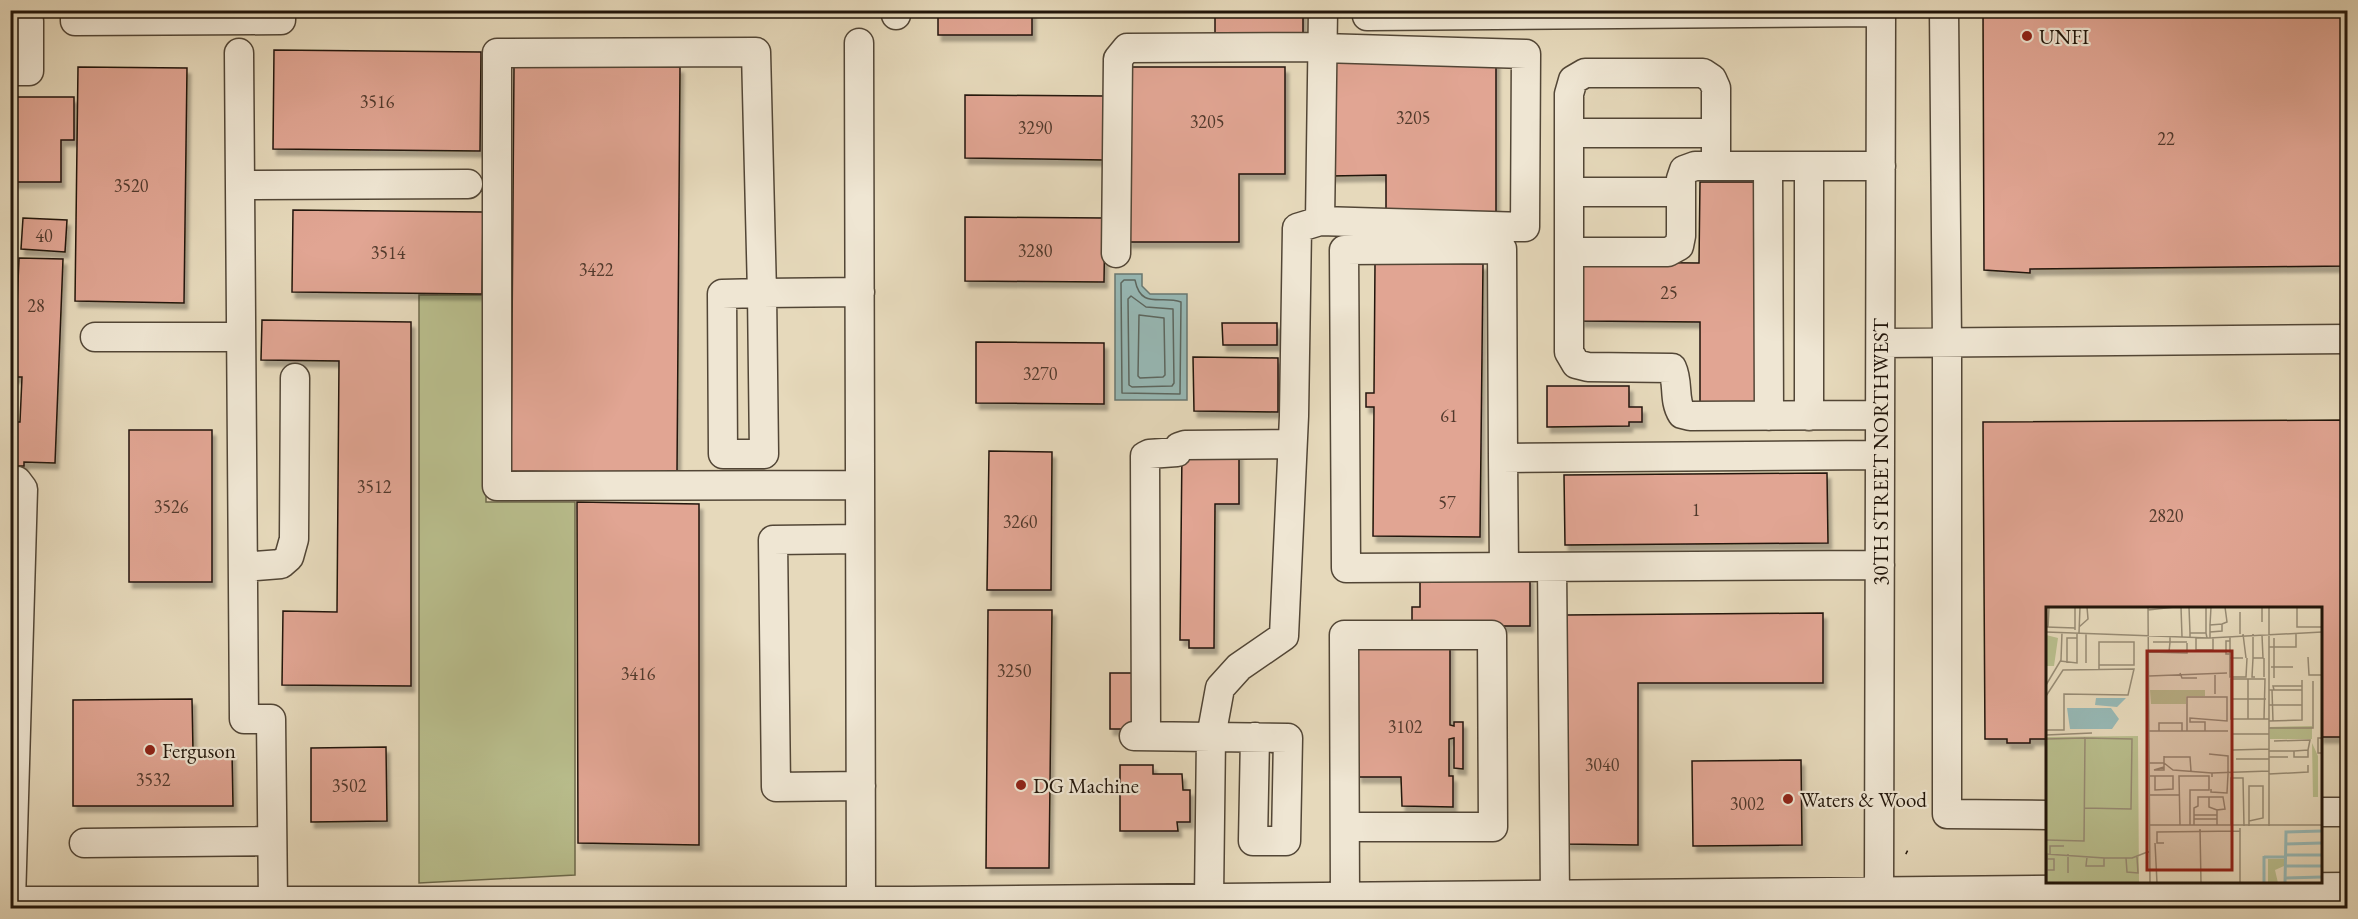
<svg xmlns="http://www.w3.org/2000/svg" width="2358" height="919" viewBox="0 0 2358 919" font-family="'EB Garamond',serif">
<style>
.green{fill:#b9be8d;stroke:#6d6a4c;stroke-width:1.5}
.water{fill:#97b9b6;stroke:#687771;stroke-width:1.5}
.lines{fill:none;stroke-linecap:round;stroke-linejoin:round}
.shore{stroke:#5c6760;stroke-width:1.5}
.building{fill:#e1a593;stroke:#21150a;stroke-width:1.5;filter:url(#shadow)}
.minor-casing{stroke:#524636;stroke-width:31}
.path{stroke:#21150a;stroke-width:4;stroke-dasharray:1.5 3;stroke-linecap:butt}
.minor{stroke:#efe6d3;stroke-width:28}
.poi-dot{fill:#8f2418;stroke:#efe6d3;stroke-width:2}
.labels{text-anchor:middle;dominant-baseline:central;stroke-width:4.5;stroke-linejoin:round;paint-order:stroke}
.number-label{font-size:18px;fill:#51392c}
.poi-label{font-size:21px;fill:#21150a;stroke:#efe6d3;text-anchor:start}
.street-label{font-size:21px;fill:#21150a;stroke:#efe6d3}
.inset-river{fill:none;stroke:#97b9b6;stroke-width:3}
.inset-road{fill:none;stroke:#978b74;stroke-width:1.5}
.view{fill:#8f2418;fill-opacity:0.15;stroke:#8f2418;stroke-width:3}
.inset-edge{fill:none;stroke:#21150a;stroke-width:3}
</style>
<defs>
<filter id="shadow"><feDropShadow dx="3.5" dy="6" stdDeviation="1.5" flood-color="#0004"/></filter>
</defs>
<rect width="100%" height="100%" fill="#e6d9bb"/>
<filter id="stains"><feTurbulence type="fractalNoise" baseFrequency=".00333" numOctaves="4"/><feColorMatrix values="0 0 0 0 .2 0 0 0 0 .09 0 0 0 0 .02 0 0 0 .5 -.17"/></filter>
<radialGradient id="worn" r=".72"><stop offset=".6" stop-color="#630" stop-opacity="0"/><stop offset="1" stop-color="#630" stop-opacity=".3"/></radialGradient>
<!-- green -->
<path class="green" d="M419 295H486V502H575V875L419 883Z"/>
<!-- water -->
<path class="water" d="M1115 274H1142V286L1150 294H1187V400H1115Z"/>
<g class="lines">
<!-- shore -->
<path class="shore" d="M1124 280H1135C1141 310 1161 295 1181 302L1180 394 1122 393 1121 283Z
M1131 296 1146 307 1173 309 1174 383 1172 386 1132 387 1129 385 1128 299Z
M1139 315 1164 318 1165 375 1163 377 1140 378 1138 376Z"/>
</g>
<!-- building -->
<path class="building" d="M938 10H1032V35H938Z
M1215 10H1303V37L1215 36Z
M1983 10H2348V266L2030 269V273L1984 270Z
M274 50 481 52 480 151 273 149Z
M1496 58V213H1386V175L1330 176V59Z
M514 66 680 67 677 473 511 471Z
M78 67 187 68 184 303 75 301Z
M1128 67H1285V174H1239V242H1128Z
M965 95 1106 96 1105 160 965 158Z
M10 97H74V140H61V182H10Z
M1700 182H1757V406L1700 405V322L1581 321V262L1699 263Z
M293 210 483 212 482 294 292 292Z
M965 217 1105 218 1104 282 965 281Z
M23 218 67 220 65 252 21 249Z
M19 258 63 259 55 463 24 462V466H10V422H20L22 377H14Z
M1375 263 1483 264 1480 537 1373 536 1374 407H1366V393H1374Z
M262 320 411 322V686L282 685 283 611 337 612 339 361 261 360Z
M1222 323H1277V345H1223Z
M976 342 1104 343V404L976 403Z
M1193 357 1278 358V412L1194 411Z
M1547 386H1629V407H1642V422H1629V426L1547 427Z
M2348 420V737H2320V608H2048V739H2030V743H2007V739H1985L1983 422Z
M129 430H212V582H129Z
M1182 449 1239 450V504H1215L1214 648H1189V640H1180Z
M989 451 1052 452 1051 590H987Z
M1827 473 1828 543 1565 545 1564 475Z
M577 502 699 504V845L578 843Z
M1530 577V626H1420L1412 621V607H1420V578Z
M988 610H1052L1049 868H986Z
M1823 613V683H1638V845L1566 844V615Z
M1357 644H1450V725L1454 726V722H1463V769L1454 768V738L1449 739V776H1453V807L1402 806 1401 777H1358Z
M1110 673H1139V729H1110Z
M192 699 193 751 232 752 233 806H73V700Z
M386 747 387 821 311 822V748Z
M1801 760 1802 845 1693 846 1692 761Z
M1120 765H1153V774H1182L1183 790H1190V822H1177L1178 831H1120Z"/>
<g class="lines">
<defs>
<path id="minor" d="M75 10V21L281 20V10
M896 10V15
M1367 10V16L1881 12
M1944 10 1947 343V814L2048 815
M859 43 861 901
M1322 48 1526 54 1525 227 1320 221 1323 10
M239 53 244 719H271L273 901
M10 71H29V21
M1569 133H1716
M1768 166 1769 416
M1809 166V416
M240 185 468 184
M1569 192H1681
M1569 252H1668L1679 246 1681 236V179L1684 170 1695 166H1716
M1116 253 1118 59 1127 48 1321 47
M860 292 762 293 764 454H723L722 294 762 293 756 52 497 53V486L860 485
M95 337H241
M1881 343 2348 339
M1880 415 1690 416 1682 414C1673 400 1679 383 1672 368L1588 367 1576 364 1569 352V94L1573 80 1585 73H1703L1712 79 1716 88V166H1881
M1880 455 1503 458 1502 249 1344 250 1346 568 1880 565
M1503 458 1504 567
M10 481H17L23 489 11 901
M860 539 773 540 776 787 861 786
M243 567 281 564 289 557 294 539 295 378
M1552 567 1555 895
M1146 735 1145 456 1149 454 1177 452 1179 447 1185 445 1292 444
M1134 736 1211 737 1220 688 1239 667 1284 636 1294 416 1297 228 1320 221
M2320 812H2348
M1345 827H1493L1492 635H1344L1345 897
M84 843 272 841
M1879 893 1881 10
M1209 898 1211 737 1288 738 1286 841H1253L1255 737
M10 901H912L2348 887"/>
</defs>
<!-- minor casing -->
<use href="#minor" class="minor-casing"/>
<!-- path -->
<path class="path" d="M1906 852 1910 854"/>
<!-- minor -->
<use href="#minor" class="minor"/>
</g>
<!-- markers -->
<g class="poi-dot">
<circle cx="2027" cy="36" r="6"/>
<circle cx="150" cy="750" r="6"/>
<circle cx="1021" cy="785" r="6"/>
<circle cx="1788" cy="799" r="6"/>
</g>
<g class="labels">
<!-- number labels -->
<g class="number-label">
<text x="377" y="101">3516</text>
<text x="1413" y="117">3205</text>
<text x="1207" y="121">3205</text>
<text x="1035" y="127">3290</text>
<text x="2166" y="138">22</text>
<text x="131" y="185">3520</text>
<text x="44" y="235">40</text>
<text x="1035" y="250">3280</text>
<text x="388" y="252">3514</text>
<text x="596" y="269">3422</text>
<text x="1669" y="292">25</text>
<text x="36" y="305">28</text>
<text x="1040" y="373">3270</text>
<text x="1449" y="415">61</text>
<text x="374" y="486">3512</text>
<text x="1447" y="502">57</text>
<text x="171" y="506">3526</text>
<text x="1696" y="509">1</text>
<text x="2166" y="515">2820</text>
<text x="1020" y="521">3260</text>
<text x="1014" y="670">3250</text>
<text x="638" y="673">3416</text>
<text x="1405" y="726">3102</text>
<text x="1602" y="764">3040</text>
<text x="153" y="779">3532</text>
<text x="349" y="785">3502</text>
<text x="1747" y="803">3002</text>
</g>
<!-- poi labels -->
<g class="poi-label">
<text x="2039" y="36">UNFI</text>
<text x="162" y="750">Ferguson</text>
<text x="1033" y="785">DG Machine</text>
<text x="1800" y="799">Waters &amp; Wood</text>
</g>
<!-- street labels -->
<g class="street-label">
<text transform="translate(1880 452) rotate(-90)">30TH STREET NORTHWEST</text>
</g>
</g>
<!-- overview -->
<g transform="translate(2046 607)">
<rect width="276" height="276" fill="#e6d9bb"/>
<path d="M0 28 12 31 8 59H0ZM104 83H159V89H140V97H105ZM266 119V132H224V120ZM92 129 93 276H0V130ZM266 136 272 149V190H267ZM222 252H238V259L229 263 232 276H222Z" fill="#b9be8d"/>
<path d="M50 91H80L71 100 49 98ZM21 101H65L73 112 66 122H24Z" fill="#97b9b6"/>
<path class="inset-river" d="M239 237 276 236M239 248H276M218 250H239M239 259H276M239 271 276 270M218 276V249M239 276 240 225 276 224"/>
<path class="inset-road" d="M102 0 104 276M135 0 136 30M143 0 144 26M160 0V26M223 0V219M251 0V20H276M102 3 129 0M194 5V27M216 15V0H223M176 17 181 15 179 0M164 18 165 0M0 20 29 21M33 20 42 12 41 0M2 21 3 0M29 23V0M0 25 163 31 276 25M164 25 176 24V17L164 18V31M33 26 34 0M40 26V56M197 27 200 51M207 27V51H217L216 28M124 30V35H141M144 30V26H160L161 31M150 30V43H167V30M184 30V51M228 31V71M184 34H180V47H184M107 35H124L123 45M223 40H250V26M103 45 141 46V36M262 50 263 68H276M197 51H184V70H200L201 51M207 51 206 70H209M14 54 31 56V26M21 56V31H31M53 58V35H88V58H53V63M225 60H247M134 66 136 71H151M169 66V87M103 69 181 66M218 70V51M0 78 15 53 16 25M223 83H256M226 83 227 114M228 83 227 79H256M0 89 17 63 88 62 82 88 18 87V123H0M185 92H220M223 98H256M202 112V72M218 112 219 72H185V112H223M223 114 256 113V73M223 121H267V74M103 124H182M113 124V116H136V124M141 124V90H181V114L144 111V115H159V124M185 127H223M0 128 46 126M276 131H272V146H276M0 132 39 131M228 134 264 133 262 143M186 143 223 142M223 144H248L262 143V150H248V144M163 147 182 149V167M118 149V156L127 163 166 166M118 150H144L145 164M223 150H242M190 152H223M103 156H118V163H108L118 160M223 167 262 165V158M103 169H127V182L109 183V169M166 170V166L223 164M165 182V185L181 186 182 167M103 188H134M163 190V200L171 203M148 208H171M148 212H171M103 218H276M134 218 133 169H163V183H144V218M148 218V201L152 199V190H177L179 202 171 203V218M185 218V171H197L198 219M203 219V179H217V211L203 214M194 221V276M154 222 155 276M0 233 38 234 39 131 86 132 85 202 38 201M109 236 111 276M118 236H111V225L194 224M0 247 58 251V259H40L41 250M1 247V276M4 247V239H18M58 251H86L104 244M80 251 81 265 92 266 91 250M0 252H8V263H1M22 266V247"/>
<path class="view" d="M101 44H186V263H101Z"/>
<rect width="276" height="276" class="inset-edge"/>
</g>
<!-- margin -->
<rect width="2358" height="919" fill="none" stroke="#e6d9bb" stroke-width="36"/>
<rect x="12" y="12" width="2334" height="895" fill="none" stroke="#21150a" stroke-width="3"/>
<rect x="18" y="18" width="2322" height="883" fill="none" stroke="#21150a" stroke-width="1.5"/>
<rect width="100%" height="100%" filter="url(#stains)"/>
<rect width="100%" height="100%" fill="url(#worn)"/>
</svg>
